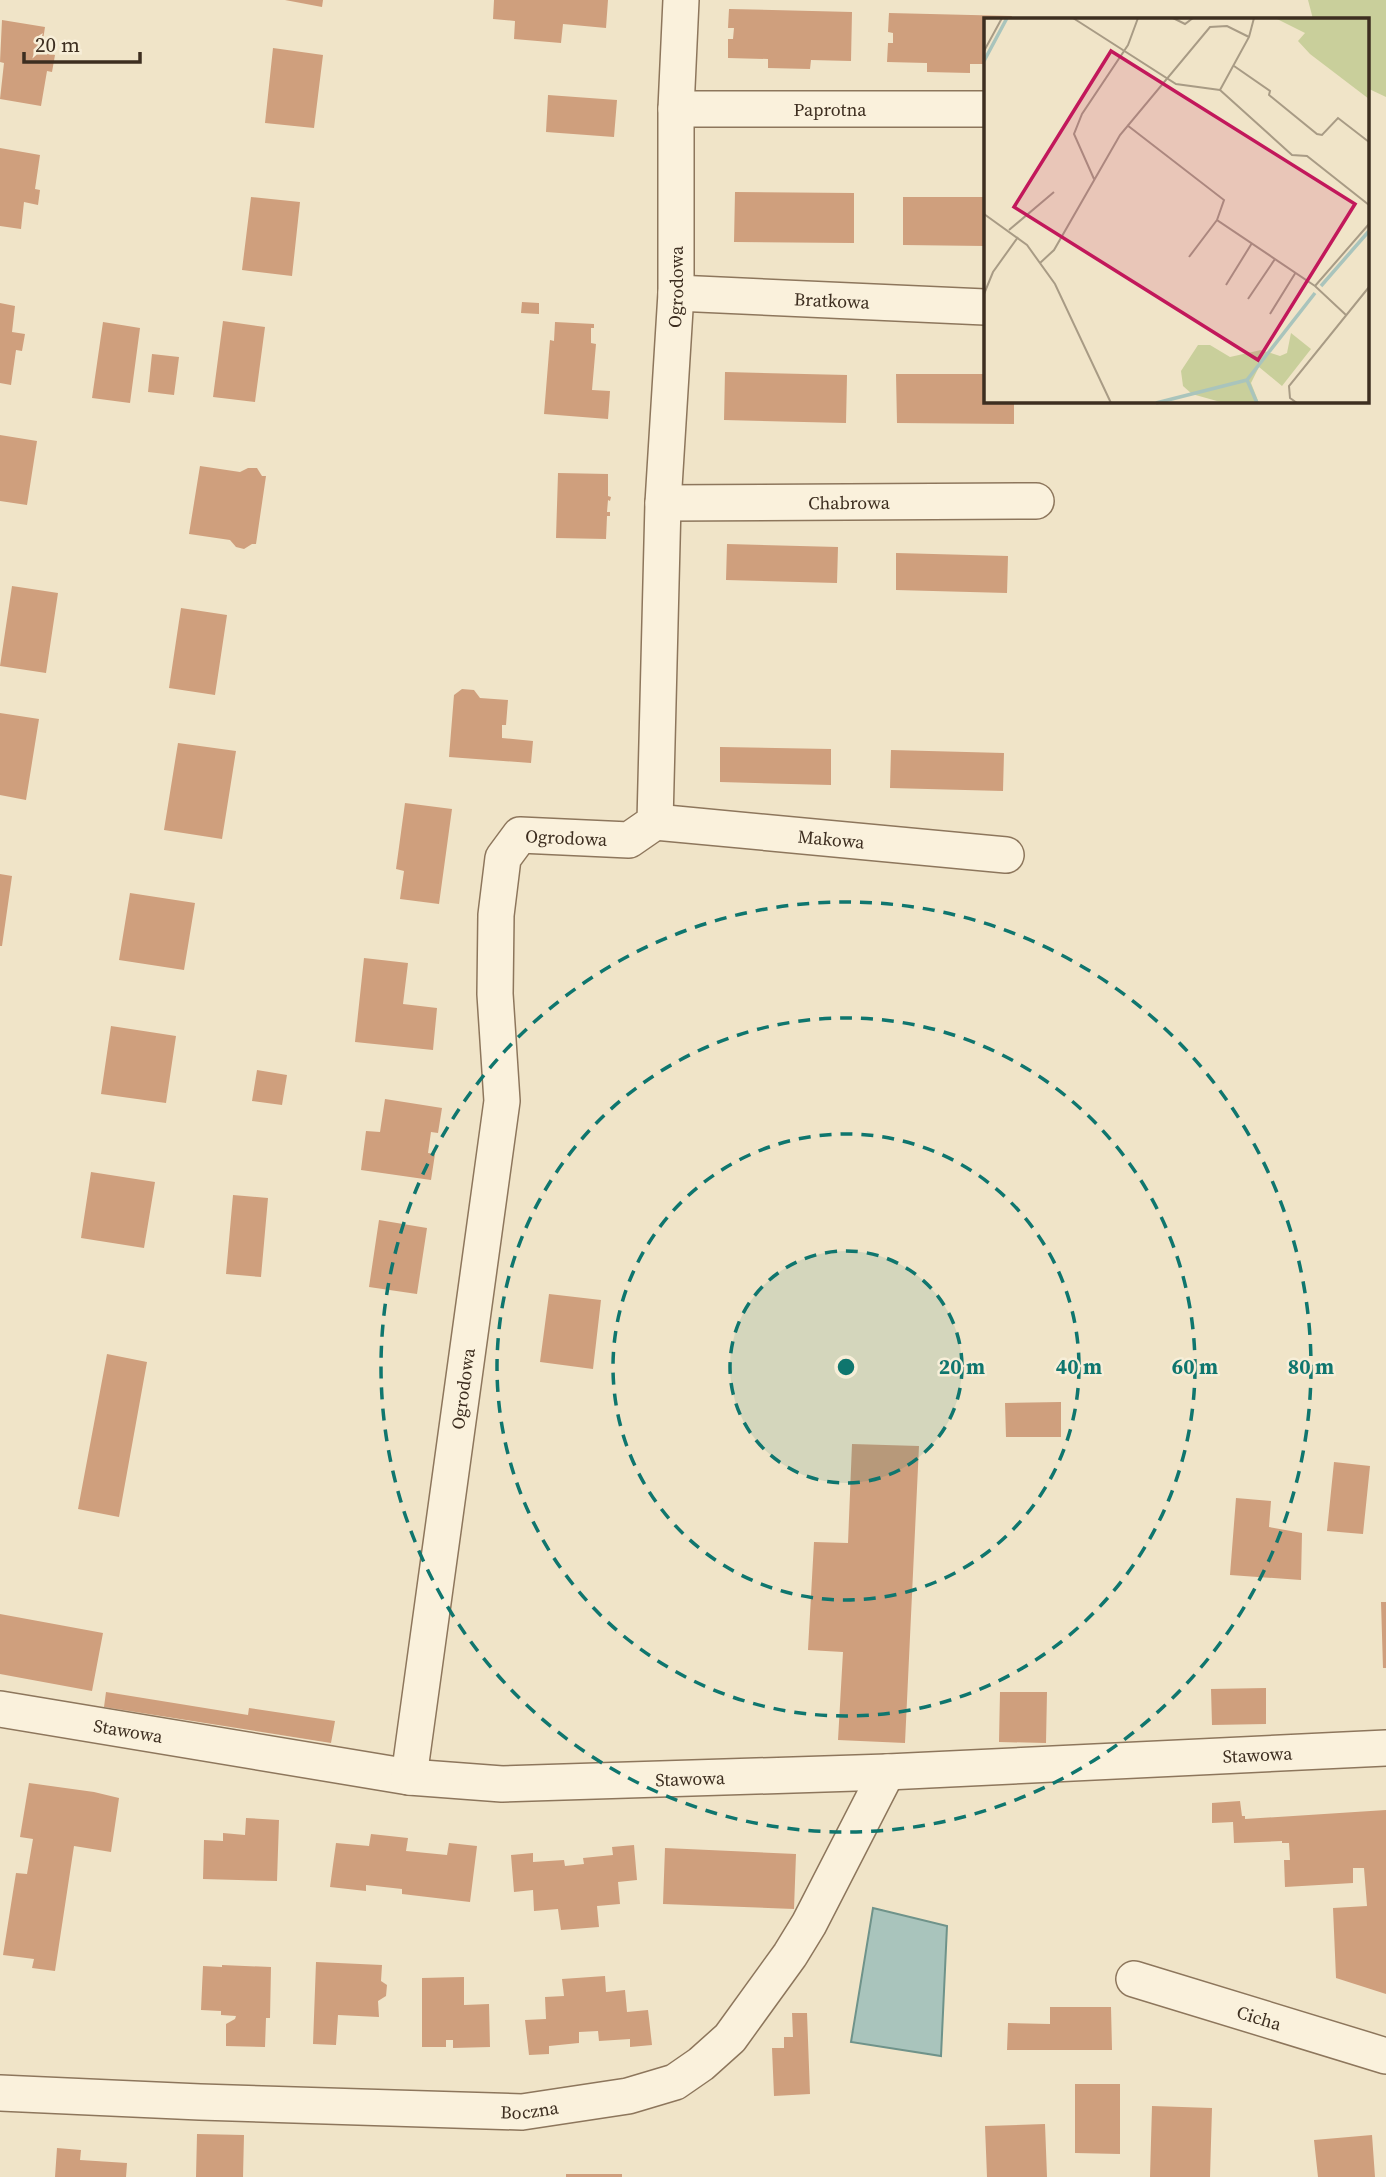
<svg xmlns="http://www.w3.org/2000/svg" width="1386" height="2177" viewBox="0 0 1386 2177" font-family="'Source Serif 4',serif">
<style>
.green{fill:#c9cf9b}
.water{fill:#a9c4bc;stroke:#6f938a;stroke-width:2}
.building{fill:#cf9f7d}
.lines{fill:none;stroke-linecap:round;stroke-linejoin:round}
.street-casing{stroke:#8d765c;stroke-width:38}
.street{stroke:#faf1dc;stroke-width:35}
.ring{fill:none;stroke:#0f766e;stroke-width:3.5;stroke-dasharray:12 9}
.labels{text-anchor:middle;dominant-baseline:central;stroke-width:5;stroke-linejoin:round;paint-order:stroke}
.street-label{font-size:18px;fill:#3d2e20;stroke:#f7eed8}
.inset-river{fill:none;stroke:#a9c4bc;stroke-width:3.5}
.inset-road{fill:none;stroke:#a89b85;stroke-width:2}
.view{fill:#c2185b;fill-opacity:0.15;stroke:#c2185b;stroke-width:3.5}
.inset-edge{fill:none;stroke:#3d2e20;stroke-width:3.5}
.centre{fill:#0f766e;stroke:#f7eed8;stroke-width:3.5}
.ring-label{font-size:21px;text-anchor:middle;font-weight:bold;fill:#0f766e;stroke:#f7eed8;stroke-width:5;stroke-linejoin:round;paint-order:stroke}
</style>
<rect width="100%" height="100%" fill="#f0e4c8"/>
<!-- green -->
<path class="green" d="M1308 0H1386V97L1367 88V19H1313Z"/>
<!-- water -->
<path class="water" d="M873 1908 947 1926 941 2056 851 2042Z"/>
<!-- building -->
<path class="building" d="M285 0H323L322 7Z
M494 0H608L606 28 563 24 561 43 514 39 515 21 493 19Z
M729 9 852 12 851 61 811 60 810 69 768 68V59L728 58V39H733L734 28H728Z
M889 13 1012 16 1011 19H985V64H970V73L927 72V63L887 62 888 43H893V33L888 32Z
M2 20 45 27 41 53 55 55 52 72 47 71 41 106 0 99 4 63 0 62Z
M273 48 323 55 314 128 265 123Z
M548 95 617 100 614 137 546 132Z
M0 148 40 155 35 189 40 190 38 205 24 202 21 229 0 226Z
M735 192 854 193V243L734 242Z
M251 197 300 202 292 276 242 270Z
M903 197H985V246L903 245Z
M522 302 539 303V314L521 313Z
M0 303 15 306 12 332 25 334 22 351 16 350 11 385 0 383Z
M223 321 265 327 255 402 213 397Z
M103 322 140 328 130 403 92 398Z
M555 322 594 324V328H591V343L596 344 592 390 610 391 608 419 544 414 550 340 554 341Z
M152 354 179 357 174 395 148 392Z
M725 372 847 375 846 423 724 420Z
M896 374H985V401H1014V424L897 423Z
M0 435 37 441 27 505 0 501Z
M200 466 240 472 248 468H257L262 476H266L256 544H252L244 549 236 547 230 540 189 534Z
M558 473 608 474V496L611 497 610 501 608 500 607 512H610V516H607L606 539 556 538Z
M727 544 838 547 837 583 726 580Z
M896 553 1008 556 1007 593 896 590Z
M12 586 58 593 46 673 0 666Z
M181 608 227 615 215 695 169 688Z
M462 689 474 690 480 698 508 700 506 725H502V738L533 741 531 763 449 757 454 695Z
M0 713 39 719 26 800 0 795Z
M178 743 236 751 222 839 164 830Z
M720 747 831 749V785L720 782Z
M891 750 1004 753 1003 791 890 788Z
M405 803 452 809 439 904 400 899 404 871 396 869Z
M0 874 12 876 2 946H0Z
M130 893 195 903 184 970 119 960Z
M364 958 408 963 403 1004 437 1008 433 1050 355 1042Z
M111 1026 176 1036 166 1103 101 1094Z
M257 1070 287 1075 282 1105 252 1101Z
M385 1099 442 1108 438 1133 431 1132 428 1153 435 1154 431 1180 361 1170 366 1131 380 1132Z
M91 1172 155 1182 144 1248 81 1238Z
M233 1195 268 1198 261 1277 226 1274Z
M379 1220 427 1228 417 1294 369 1287Z
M549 1294 601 1300 593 1369 540 1362Z
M107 1354 147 1362 119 1517 78 1509Z
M1061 1402V1437H1006L1005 1403Z
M852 1444 919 1446 905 1743 838 1740 843 1652 808 1650 814 1542 848 1543Z
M1334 1462 1370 1466 1363 1534 1327 1531Z
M1236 1498 1271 1501 1269 1527 1302 1533 1301 1580 1230 1575Z
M1381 1602H1386V1668H1383Z
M0 1614 103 1633 92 1691 0 1674Z
M1266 1688V1724L1212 1725 1211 1689Z
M106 1692 248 1715 249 1708 335 1721 331 1743 104 1707Z
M1000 1692H1047L1046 1743 999 1742Z
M29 1783 94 1792 119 1798 111 1852 74 1846 55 1971 32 1968 34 1959 3 1955 16 1873 27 1874 33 1839 20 1837Z
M1240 1801 1242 1816H1245V1819L1386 1810V1994L1336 1978 1333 1908 1367 1906 1364 1868H1353V1883L1285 1887 1284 1860H1290L1289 1843H1282V1841L1234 1843 1233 1822 1212 1823V1803Z
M246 1818 279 1820 277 1881 203 1879 204 1840 223 1841V1833L245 1835Z
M371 1834 408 1838 406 1851 447 1855 449 1843 477 1846 470 1902 402 1894V1889L366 1885V1891L330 1887 336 1843 369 1846Z
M634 1845 637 1880 618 1882 620 1904 597 1906 599 1927 561 1930 558 1909 534 1911 533 1890 514 1892 511 1855 533 1853V1862L564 1860 565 1866 584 1864 583 1858 613 1855 612 1847Z
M665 1848 796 1854 794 1909 663 1904Z
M316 1962 382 1965 381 1981 387 1985 386 1996 378 2001 379 2017 338 2015 336 2045 313 2044Z
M222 1965 271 1967 270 2018H266L265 2047 226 2046V2024L235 2019 236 2016 221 2015V2011L201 2010 203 1966 222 1967Z
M605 1976 606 1992 625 1990 627 2012 648 2010 652 2045 630 2047V2039L599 2041 598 2031 579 2032V2043L549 2046V2054L529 2055 525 2020 546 2019 545 1997 564 1996 562 1979Z
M464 1977V2005L489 2004 490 2047 453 2048V2040H446V2047H422V1978Z
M1050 2007H1111L1112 2050H1007L1008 2023 1050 2024Z
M792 2013H807L810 2094 774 2096 772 2048H784V2037H793Z
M1075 2084H1120V2154L1075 2153Z
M1152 2106 1212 2108 1210 2177H1150Z
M1045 2124 1047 2177H987L985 2126Z
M197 2134 244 2135 243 2177H196Z
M1372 2135 1375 2177H1318L1314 2140Z
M57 2148 81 2150 80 2160 127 2163 126 2177H55Z
M566 2174H622V2177H566Z"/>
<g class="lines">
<defs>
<g id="street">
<path id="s1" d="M676 109H985"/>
<path id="s2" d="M676 293 985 307"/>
<path id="s3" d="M663 503 1036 501"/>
<path id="s4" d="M655 822 1006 855"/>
<path id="s5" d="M0 1709 409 1777 502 1784 887 1772 1386 1748"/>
<path id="s6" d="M409 1777 502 1101 495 994 496 915 503 858 520 835 629 840 655 822 663 503 676 293V109L681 0"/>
<path id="s7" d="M1134 1979 1386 2056"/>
<path id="s8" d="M0 2093 200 2102 522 2112 628 2096 675 2082 701 2064 730 2038 790 1955 809 1924 887 1772"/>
</g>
</defs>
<!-- street casing -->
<use href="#street" class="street-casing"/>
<!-- street -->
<use href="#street" class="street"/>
</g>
<!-- distance rings -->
<circle cx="846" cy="1367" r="116" fill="#0f766e" fill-opacity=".12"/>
<g class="ring">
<circle cx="846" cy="1367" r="116"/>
<circle cx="846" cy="1367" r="233"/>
<circle cx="846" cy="1367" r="349"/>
<circle cx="846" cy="1367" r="465"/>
</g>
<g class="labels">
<!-- street labels -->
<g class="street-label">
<text stroke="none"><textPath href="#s1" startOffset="154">Paprotna</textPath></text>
<text stroke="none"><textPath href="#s6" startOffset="1631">Ogrodowa</textPath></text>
<text stroke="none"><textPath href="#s2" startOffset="156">Bratkowa</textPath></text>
<text stroke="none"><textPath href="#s3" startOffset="186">Chabrowa</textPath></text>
<text stroke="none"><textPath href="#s6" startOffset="1001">Ogrodowa</textPath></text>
<text stroke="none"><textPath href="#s4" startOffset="177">Makowa</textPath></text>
<text stroke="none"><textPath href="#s6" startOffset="392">Ogrodowa</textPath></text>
<text stroke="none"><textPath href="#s5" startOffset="130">Stawowa</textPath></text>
<text stroke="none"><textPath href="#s5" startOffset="1264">Stawowa</textPath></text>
<text stroke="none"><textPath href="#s5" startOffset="696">Stawowa</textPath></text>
<text stroke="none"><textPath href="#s7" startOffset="131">Cicha</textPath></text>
<text stroke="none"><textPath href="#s8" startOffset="530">Boczna</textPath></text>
</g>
</g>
<!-- overview -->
<g transform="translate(984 18)">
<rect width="385" height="385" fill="#f0e4c8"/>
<path d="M291 0H385V81L326 36 314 23 321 15ZM307 315 327 331 298 368 275 349 267 365 275 385H240L208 376 199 368 197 353 214 327H226L246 339 277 332 296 338 303 335Z" fill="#c9cf9b"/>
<path class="inset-river" d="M0 43 23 0M337 268 385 213M172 385 263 362M273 385 263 362 331 275"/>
<path class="inset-road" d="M89 0 192 66 236 72M189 0 201 6 209 0M0 33 18 0M250 48 286 73 285 77 333 116 338 117 354 100 385 124M236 72 308 137 323 138 385 187M236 72 265 19 270 0M143 107 240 182 233 202 331 268 362 297M110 161 90 116 98 96 144 27 154 0M0 196 43 227 71 266 127 385M25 212 70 174M205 239 233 202M56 245 70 232 136 117 226 9 243 8 265 19M242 267 268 225M331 268 385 206M0 276 9 254 34 219M264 281 291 241M286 296 312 254M313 385 306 380 305 368 385 269"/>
<path class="view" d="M127 33 371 186 274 342 30 189Z"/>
<rect width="385" height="385" class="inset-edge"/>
</g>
<circle cx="846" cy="1367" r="10" class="centre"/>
<g class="ring-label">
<text x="962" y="1374">20 m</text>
<text x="1079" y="1374">40 m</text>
<text x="1195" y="1374">60 m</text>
<text x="1311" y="1374">80 m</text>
</g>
<!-- scale -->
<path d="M24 52v10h116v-10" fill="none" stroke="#3d2e20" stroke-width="3.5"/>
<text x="35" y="52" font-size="21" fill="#3d2e20" stroke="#f7eed8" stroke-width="5" paint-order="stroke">20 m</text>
</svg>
